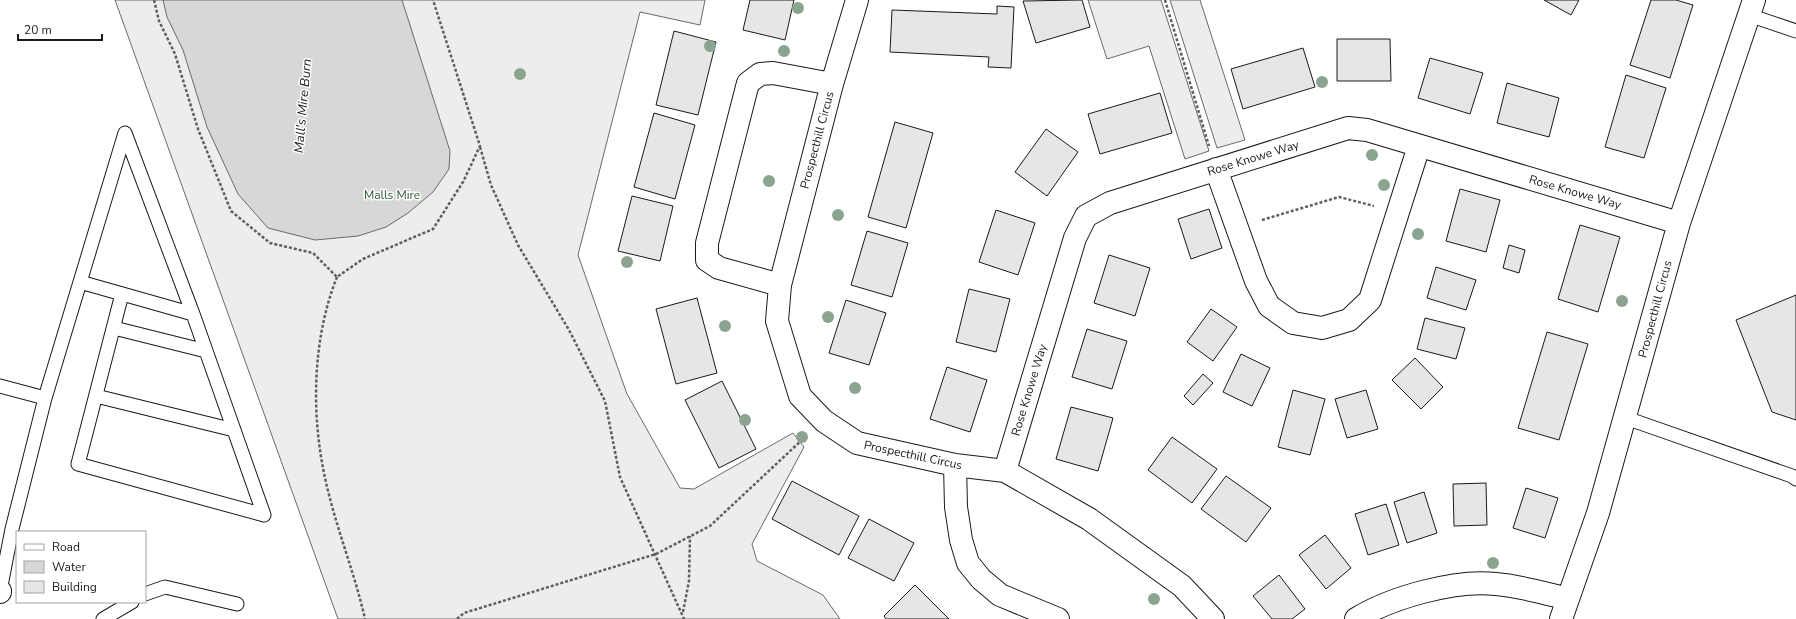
<svg xmlns="http://www.w3.org/2000/svg" width="1796" height="619" viewBox="0 0 1796 619" font-family="'Nunito Sans',sans-serif">
<style>
.built{fill:#ededed;stroke:#6a6a6a}
.water{fill:#d7d7d7;stroke:#6a6a6a}
.building{fill:#e6e6e6;stroke:#1a1a1a}
.lines{fill:none;stroke-linecap:round;stroke-linejoin:round}
.service-casing{stroke:#1a1a1a;stroke-width:15}
.minor-casing{stroke:#1a1a1a;stroke-width:24}
.path{stroke:#5f5f5f;stroke-width:2.5;stroke-dasharray:3 2;stroke-linecap:butt}
.service{stroke:#fff;stroke-width:13}
.minor{stroke:#fff;stroke-width:22}
.tree{fill:#8aa48f}
.labels{text-anchor:middle;dominant-baseline:central;stroke-width:3;stroke-linejoin:round;paint-order:stroke}
.street-label{font-size:12px;fill:#1a1a1a;stroke:#fff}
.park-label{font-size:12px;fill:#2b5a34;stroke:#fff}
.water-label{font-size:13px;font-style:italic;fill:#1a1a1a;stroke:#fff}
</style>
<rect width="100%" height="100%" fill="#fff"/>
<!-- built -->
<path class="built" d="M115 0H705L700 25 640 12 578 255 627 394 680 488 694 489 793 433 804 447 752 544 757 561 823 595 840 619H338Z
M1088 0H1161L1209 151 1185 159 1149 46 1107 59Z
M1170 0H1200L1245 140 1217 148Z"/>
<!-- water -->
<path class="water" d="M163 0H402L450 151 449 169 433 192 408 213 386 227 358 236 315 240 268 228 238 194 207 127 183 50 167 17Z"/>
<!-- building -->
<path class="building" d="M750 0H794L785 40 743 30Z
M1082 0 1090 27 1036 43 1023 1Z
M1544 0H1579L1571 15Z
M1651 0H1676L1693 5 1670 78 1630 65Z
M997 6 1014 7 1011 68 988 67 989 57 890 52 892 10 997 14Z
M674 31 716 42 698 115 656 105Z
M1337 39H1390L1391 81H1337Z
M1303 48 1315 87 1243 109 1231 69Z
M1430 58 1483 73 1470 114 1418 98Z
M1626 75 1666 88 1644 158 1605 147Z
M1507 83 1559 98 1549 137 1497 123Z
M1160 93 1172 133 1100 154 1088 114Z
M654 113 695 125 675 199 634 187Z
M895 122 933 133 906 228 868 217Z
M1046 129 1078 152 1047 196 1015 172Z
M1460 189 1500 200 1486 252 1446 241Z
M632 196 673 206 660 261 618 251Z
M1209 209 1222 248 1191 259 1178 219Z
M996 210 1035 223 1018 275 979 262Z
M1580 225 1620 237 1598 312 1558 299Z
M867 231 908 243 892 297 851 285Z
M1509 245 1525 250 1519 273 1503 268Z
M1109 255 1150 268 1135 316 1094 303Z
M1436 267 1476 280 1466 310 1427 298Z
M969 289 1010 299 996 352 956 342Z
M1796 295V420L1772 412 1736 320Z
M697 298 717 373 676 384 656 309Z
M846 300 886 313 869 365 829 353Z
M1211 309 1237 327 1213 361 1187 342Z
M1425 318 1465 328 1456 359 1417 349Z
M1087 329 1127 341 1112 389 1072 377Z
M1547 332 1588 344 1559 440 1518 428Z
M1241 354 1270 368 1252 406 1223 392Z
M1415 358 1443 387 1421 409 1392 380Z
M947 367 987 380 970 432 930 419Z
M1203 374 1213 383 1193 405 1184 396Z
M722 381 756 449 719 468 685 400Z
M1293 390 1325 399 1310 455 1278 447Z
M1366 390 1378 429 1347 438 1335 399Z
M1071 407 1113 418 1098 471 1056 459Z
M1172 437 1217 469 1192 503 1148 470Z
M1226 476 1271 508 1246 542 1201 509Z
M792 481 859 516 839 555 772 519Z
M1486 483 1487 525 1454 526 1453 484Z
M1526 488 1558 498 1545 538 1513 528Z
M1424 492 1437 533 1407 543 1394 502Z
M1386 504 1399 545 1368 555 1355 514Z
M869 519 914 543 894 581 848 558Z
M1325 535 1351 568 1326 589 1299 555Z
M1279 575 1305 609 1292 619H1272L1253 596Z
M915 585 949 619H886L884 616Z"/>
<g class="lines">
<defs>
<path id="service" d="M1749 15 1796 31
M122 294 78 464 264 515 193 314
M114 328 206 351
M0 386 45 398
M96 396 234 430
M1626 418 1792 476 1796 479
M0 591 12 529 45 398 125 133 193 314 80 282
M145 594 165 587 237 604
M103 619 132 602"/>
<path id="minor" d="M857 0 832 84 780 285 777 321 800 396 824 421 857 443 955 465 1005 471 1089 519 1182 586 1213 619
M1216 169 1256 281 1269 306 1293 323 1322 328 1349 320 1370 300 1419 146
M780 285 719 268 707 260V243L748 83 760 74 773 73 832 84
M955 465 956 507 961 540 968 563 981 579 1000 595 1058 619
M1005 471 1075 238 1086 216 1110 203 1348 128 1367 130 1679 223
M0 592V591
M1356 619C1390 598 1455 579 1496 584 1520 586 1544 593 1568 599
M1561 619 1598 513 1679 223 1754 0"/>
</defs>
<!-- service casing -->
<use href="#service" class="service-casing"/>
<!-- minor casing -->
<use href="#minor" class="minor-casing"/>
<!-- path -->
<path class="path" d="M154 0 159 21 175 54 198 129 231 211 270 243 313 253 337 277 363 259 433 229 463 182 480 146 433 0
M1165 0 1209 146
M480 147 491 185 518 245 569 330 605 401 620 477 684 619
M1262 220 1339 197 1374 206
M337 277C313 337 311 410 324 473 334 523 354 570 365 619
M683 612 689 581 690 536
M457 619 464 613 656 554 710 526 804 438"/>
<!-- service -->
<use href="#service" class="service"/>
<!-- minor -->
<use href="#minor" class="minor"/>
</g>
<!-- trees -->
<g class="tree">
<circle cx="798" cy="8" r="6"/>
<circle cx="710" cy="46" r="6"/>
<circle cx="784" cy="51" r="6"/>
<circle cx="520" cy="74" r="6"/>
<circle cx="1322" cy="82" r="6"/>
<circle cx="1372" cy="155" r="6"/>
<circle cx="769" cy="181" r="6"/>
<circle cx="1384" cy="185" r="6"/>
<circle cx="838" cy="215" r="6"/>
<circle cx="1418" cy="234" r="6"/>
<circle cx="627" cy="262" r="6"/>
<circle cx="1622" cy="301" r="6"/>
<circle cx="828" cy="317" r="6"/>
<circle cx="725" cy="326" r="6"/>
<circle cx="855" cy="388" r="6"/>
<circle cx="745" cy="420" r="6"/>
<circle cx="802" cy="437" r="6"/>
<circle cx="1493" cy="563" r="6"/>
<circle cx="1154" cy="599" r="6"/>
</g>
<g class="labels">
<!-- street labels -->
<g class="street-label">
<text transform="translate(817 140) rotate(-75)">Prospecthill Circus</text>
<text transform="translate(1253 158) rotate(-17)">Rose Knowe Way</text>
<text transform="translate(1575 192) rotate(16)">Rose Knowe Way</text>
<text transform="translate(1655 309) rotate(-75)">Prospecthill Circus</text>
<text transform="translate(1029 390) rotate(-73)">Rose Knowe Way</text>
<text transform="translate(913 455) rotate(12)">Prospecthill Circus</text>
</g>
<!-- park labels -->
<g class="park-label">
<text x="392" y="195">Malls Mire</text>
</g>
<!-- water labels -->
<g class="water-label">
<text transform="translate(303 106) rotate(-85)">Mall's Mire Burn</text>
</g>
</g>
<!-- legend -->
<rect x="16" y="531" width="130" height="72" fill="#ffffff" stroke="#a3a3a3"/>
<rect x="24" y="544" width="20" height="6" fill="#ffffff" stroke="#a3a3a3"/>
<text x="52" y="551" font-size="12" fill="#1a1a1a">Road</text>
<rect x="24" y="561" width="20" height="12" fill="#d7d7d7" stroke="#a3a3a3"/>
<text x="52" y="571" font-size="12" fill="#1a1a1a">Water</text>
<rect x="24" y="581" width="20" height="12" fill="#e6e6e6" stroke="#a3a3a3"/>
<text x="52" y="591" font-size="12" fill="#1a1a1a">Building</text>
<!-- scale -->
<path d="M18 34v6h84v-6" fill="none" stroke="#1a1a1a" stroke-width="2"/>
<text x="24" y="34" font-size="12" fill="#1a1a1a" stroke="#ffffff" stroke-width="3" paint-order="stroke">20 m</text>
</svg>
